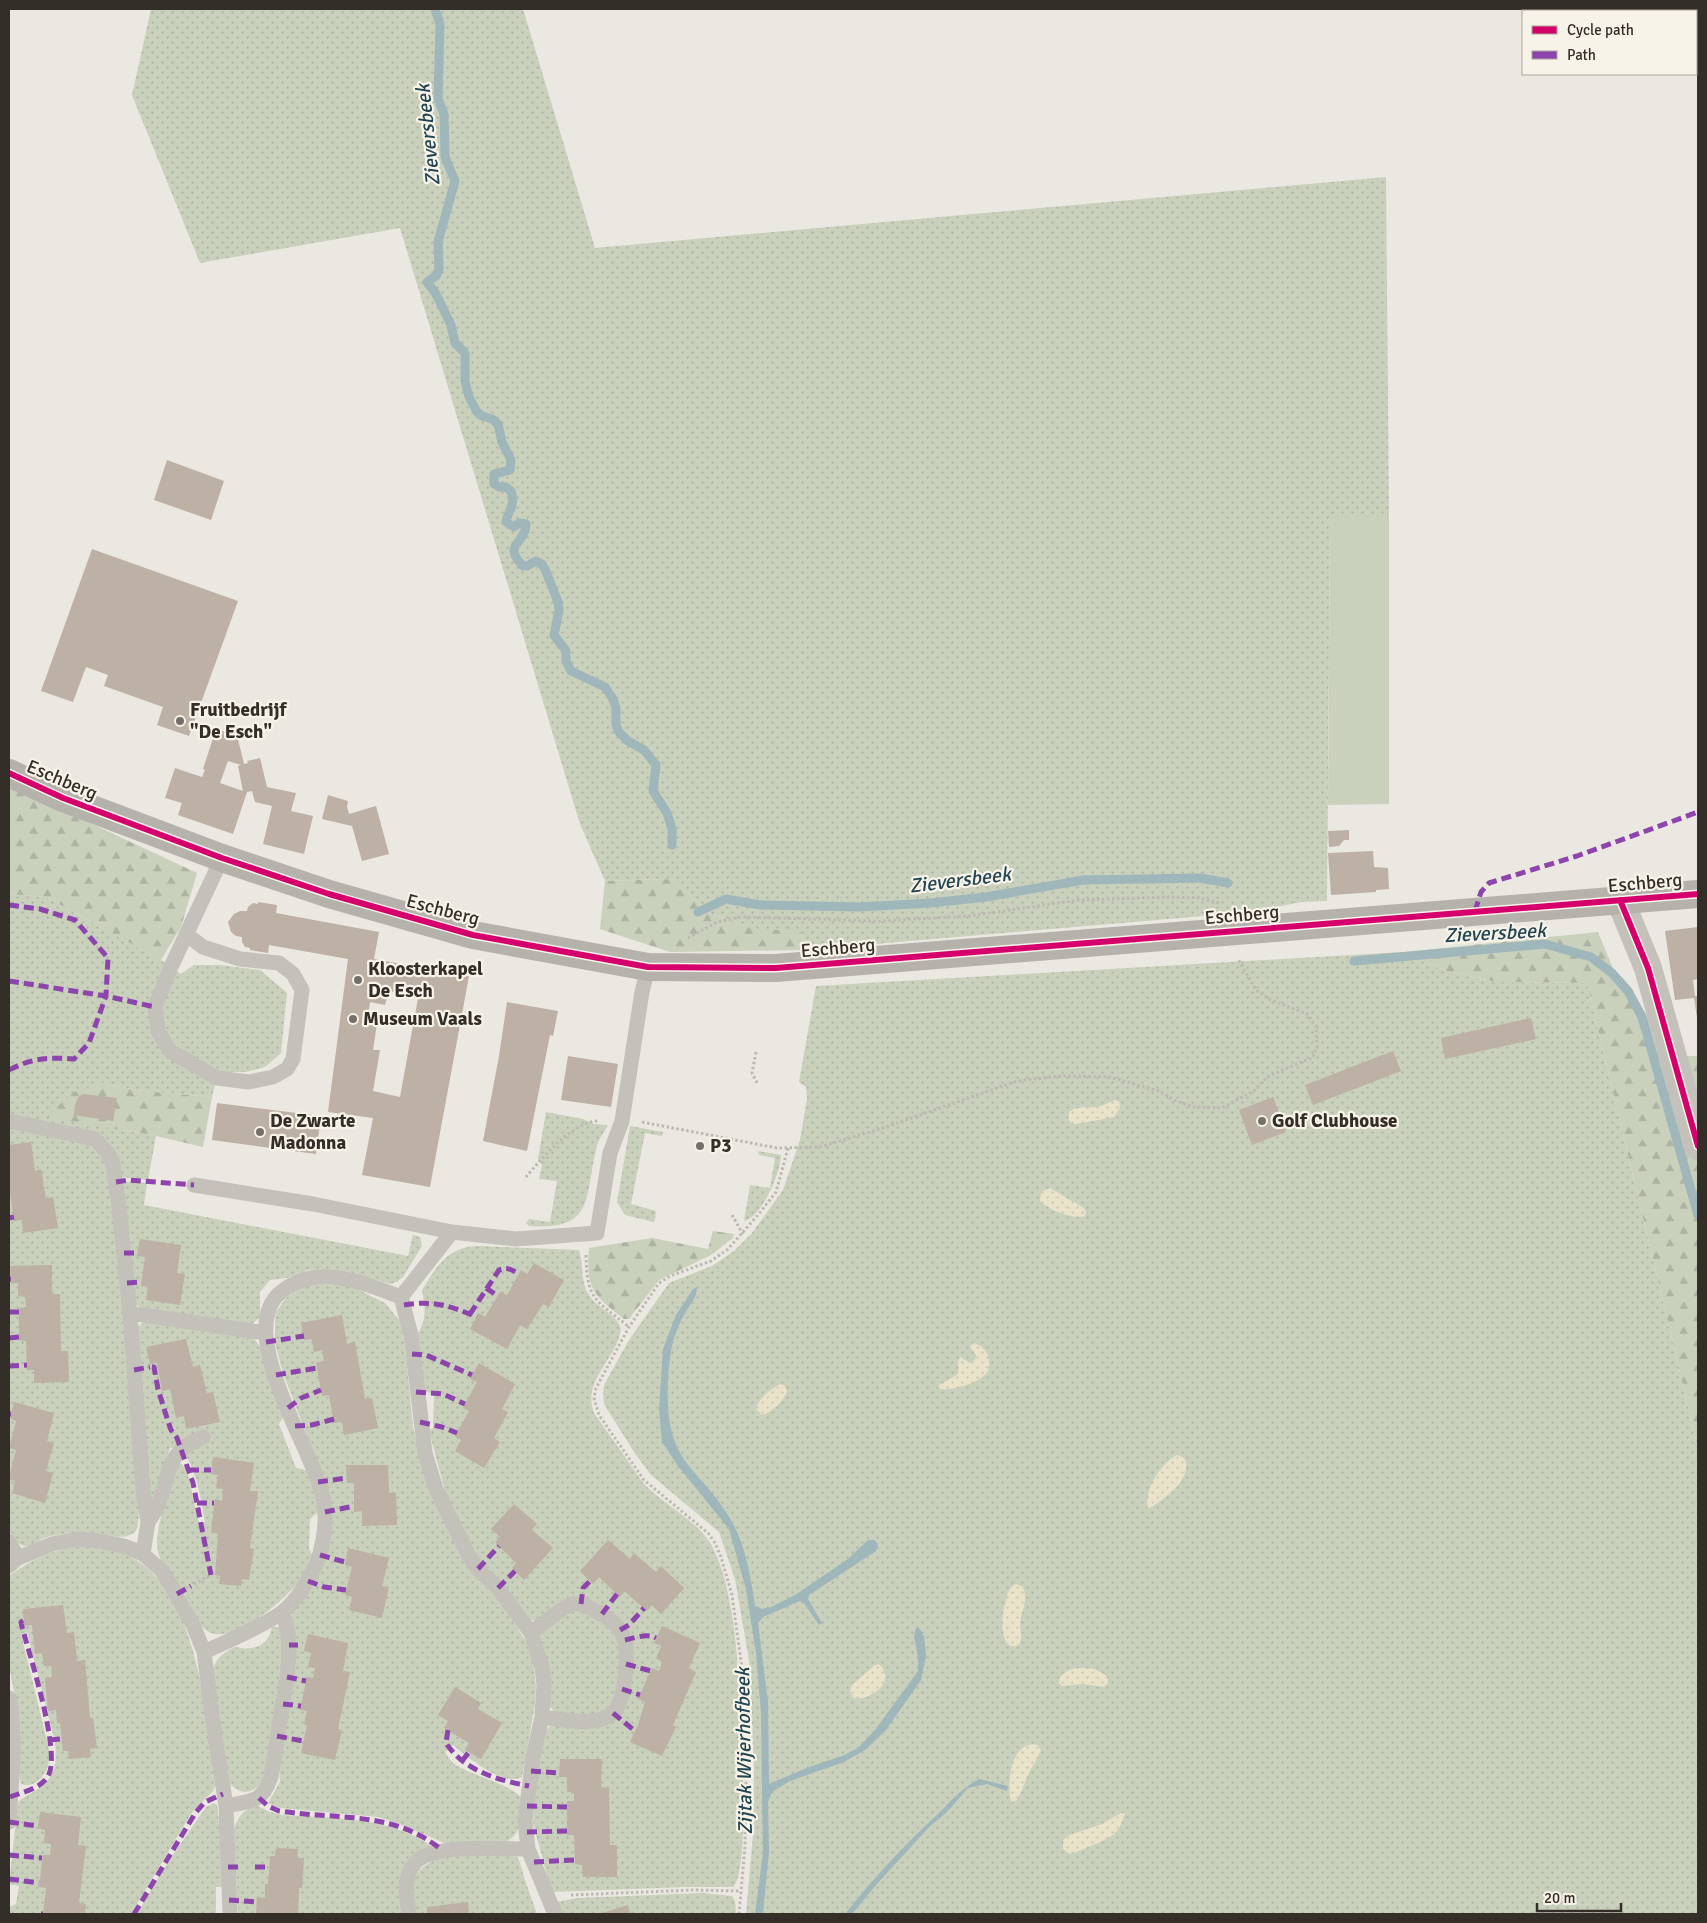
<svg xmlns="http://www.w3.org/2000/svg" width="1707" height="1923" viewBox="0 0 1707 1923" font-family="Signika,sans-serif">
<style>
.grass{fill:url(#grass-dots)}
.forest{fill:url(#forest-firs)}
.sand{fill:url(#sand-dots)}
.garden{fill:#c9d0bc}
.water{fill:#9fb6ba}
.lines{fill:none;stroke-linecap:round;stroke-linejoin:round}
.stream{stroke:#9fb6ba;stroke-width:9}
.building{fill:#bdb0a4;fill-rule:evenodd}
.path{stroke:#bdb9b2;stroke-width:3;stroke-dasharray:2.5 2.5;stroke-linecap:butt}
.lane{stroke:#c4c0ba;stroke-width:15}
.street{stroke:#c4c0ba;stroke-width:28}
.secondary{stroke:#b5b1ab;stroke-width:28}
.quiet{stroke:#8e44ad;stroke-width:5;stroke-dasharray:10 5;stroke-linecap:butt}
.cycleway-casing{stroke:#f8f3e9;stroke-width:9}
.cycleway{stroke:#d6006c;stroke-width:6}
.poi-dot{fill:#746f69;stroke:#f8f3e9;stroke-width:2}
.labels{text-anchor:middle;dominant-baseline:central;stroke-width:4.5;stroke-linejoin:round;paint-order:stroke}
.poi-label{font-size:19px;font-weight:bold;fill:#342e29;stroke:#f8f3e9;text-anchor:start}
.street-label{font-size:19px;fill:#342e29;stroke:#f8f3e9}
.water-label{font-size:20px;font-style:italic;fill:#234652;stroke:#f8f3e9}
</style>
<defs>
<pattern id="grass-dots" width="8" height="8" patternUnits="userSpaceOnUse" patternTransform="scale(1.25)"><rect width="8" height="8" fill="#c9d0bc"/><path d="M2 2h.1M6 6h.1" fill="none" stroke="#adb3a2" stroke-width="1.8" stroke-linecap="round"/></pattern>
<pattern id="forest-firs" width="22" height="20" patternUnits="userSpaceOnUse" patternTransform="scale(1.25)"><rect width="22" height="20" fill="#c9d0bc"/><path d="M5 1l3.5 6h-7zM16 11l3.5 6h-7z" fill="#adb3a2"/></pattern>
<pattern id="sand-dots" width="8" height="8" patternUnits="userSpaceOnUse" patternTransform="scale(1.25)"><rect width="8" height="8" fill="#e9e3ca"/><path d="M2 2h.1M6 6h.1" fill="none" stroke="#c8c3ae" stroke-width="1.8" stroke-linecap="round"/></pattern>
</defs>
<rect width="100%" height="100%" fill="#ebe8e1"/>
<!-- grass -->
<path class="grass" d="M151 9H523L595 248 1386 177 1389 517H1330L1327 901 1301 902 1251 912 805 950 800 930H760L712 914 671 879 605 881 580 824 400 228 200 263 132 95Z
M9 894 46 897 161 960 181 974 194 965H220L260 970 287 993 281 1053 265 1067 246 1072H218L212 1097 143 1091 100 1083 121 1130 156 1136 148 1180 121 1177 114 1154 9 1116Z
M1403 952 1446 971 1496 982 1587 983 1698 1448V1914H746L753 1835 754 1768 749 1660 735 1579 719 1532 651 1475 634 1452 604 1404 603 1394 604 1385 629 1340 669 1283 712 1266 734 1251 752 1233 783 1190 800 1140 807 1098 806 1087 799 1082 816 986Z
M546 1112 583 1119 594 1124 608 1125C605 1131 599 1138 597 1146 584 1195 597 1231 529 1226L526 1223 529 1219 550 1222 557 1181 539 1179 542 1165 538 1159Z
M9 1125 84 1141 104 1153 116 1226 139 1509C138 1517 140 1530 132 1534 121 1541 105 1533 94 1533 79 1532 61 1533 47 1537 40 1539 33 1546 25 1546 17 1545 13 1537 9 1531Z
M630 1126 663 1132 662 1136 645 1133 631 1204 656 1211 655 1221 653 1222 625 1215 617 1202Z
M758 1151 781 1155C781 1172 762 1217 744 1221L750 1185 770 1188 775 1158 759 1155Z
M127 1182 147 1183 144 1205 408 1256 413 1235 420 1237 422 1246 403 1277 397 1282 390 1284 350 1272 328 1269 308 1270 287 1278 270 1280 260 1292V1317L252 1324 140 1308 134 1302 121 1186Z
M477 1246 579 1250C584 1264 580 1282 589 1295 597 1308 616 1314 621 1328 619 1357 581 1380 594 1413L644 1484C663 1504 702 1524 713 1548 725 1572 730 1601 734 1628 739 1661 753 1874 733 1887H684L553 1892 549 1883 533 1823 537 1773 546 1731 551 1725 607 1722 632 1656 594 1604 536 1621 529 1620 478 1558 447 1498 429 1431 433 1428 434 1395 424 1390 418 1333C427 1320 425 1305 422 1290 436 1267 448 1247 477 1246Z
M323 1283 351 1286 385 1303 399 1320 402 1328 407 1365 413 1427 421 1457 481 1580 504 1607 527 1643 533 1657 536 1688 535 1705 522 1777C503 1787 467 1757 453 1745L445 1752C447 1755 449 1759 452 1762 465 1774 519 1786 522 1800 523 1805 520 1814 520 1819 519 1829 516 1837 507 1841L447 1844 397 1823 378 1817 280 1808 268 1803 280 1782 279 1768 292 1612 314 1585 324 1562 316 1459 283 1373 275 1343V1321L276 1312 286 1298 303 1286Z
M147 1322 254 1338 260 1347 265 1367 284 1416 279 1424 296 1468 306 1470 316 1496 318 1512 310 1519 309 1548 312 1555C308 1563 306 1573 300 1580 286 1599 234 1645 209 1632 196 1626 192 1605 185 1594 178 1583 160 1564 158 1552 153 1528 171 1486 179 1463L182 1464 187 1471 199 1524 205 1522C201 1501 196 1459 177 1447L170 1448 151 1504 136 1329 142 1323Z
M82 1546C95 1547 107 1548 120 1552 199 1581 206 1716 215 1786L213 1791 192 1812 131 1914H9V1907L16 1904 19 1886 9 1884 18 1802C23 1797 29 1795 35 1791 56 1778 57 1765 55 1742L27 1632 21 1634 48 1745C49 1750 50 1756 49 1761 47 1775 35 1789 21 1784L19 1776 18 1711 9 1667V1576C32 1559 54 1549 82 1546Z
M571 1610 586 1611 615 1633 622 1652 614 1701 607 1711 592 1716 560 1713 554 1711 550 1707 539 1640C542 1627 561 1618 571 1610Z
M272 1626 280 1628 284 1645C280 1672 277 1699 273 1725 271 1743 270 1761 263 1778 257 1794 241 1796 230 1784L212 1673C215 1659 222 1653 235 1647 253 1651 269 1647 272 1626Z
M214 1803 217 1805 220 1829 222 1887H216V1914H137L163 1870 201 1814 206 1807Z
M258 1806 270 1812 283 1815C333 1819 387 1816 430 1845L431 1847 423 1850 405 1914H238L234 1829C238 1816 245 1808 258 1806Z
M507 1855 517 1857 519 1860 525 1880 537 1914H414C414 1908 412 1901 412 1895 412 1846 473 1856 507 1855Z
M703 1893 732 1896 735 1901 736 1914H562L556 1902 577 1898Z"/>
<!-- forest -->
<path class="forest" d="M9 785 197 873 181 927 161 960 46 897 9 894Z
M671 879 712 914 760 930H800L805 950 670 952 600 929 605 881Z
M1598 932 1619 983 1683 1056H1698V1448L1587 983 1496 982 1446 971 1403 952Z
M100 1083 143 1091 212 1097 203 1147 156 1136 47 1117 72 1093Z
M713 1231 734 1234 733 1238 711 1255 659 1280 629 1319H624C593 1295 586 1289 589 1248L652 1238 708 1249Z"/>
<!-- sand -->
<path class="sand" d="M1116 1100 1119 1102 1120 1108 1114 1117 1076 1124 1071 1123 1068 1119 1069 1112C1078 1105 1086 1108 1096 1107 1103 1106 1109 1102 1116 1100Z
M1050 1188 1084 1208 1086 1213 1085 1216C1075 1220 1046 1209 1040 1201L1041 1192Z
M974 1343C981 1346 985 1348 988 1356 989 1360 990 1367 988 1371 982 1382 949 1393 938 1388L939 1385 957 1375C960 1369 956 1362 960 1357L970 1363 975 1360 976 1355 970 1347Z
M781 1384 785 1386 787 1391C785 1400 771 1413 762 1415L756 1409C758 1399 771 1388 781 1384Z
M1177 1455C1192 1458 1186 1474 1179 1484 1174 1491 1156 1505 1148 1509 1144 1490 1160 1464 1177 1455Z
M1016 1584 1023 1587C1029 1602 1020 1612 1020 1625 1021 1631 1024 1649 1012 1646 1010 1646 1008 1644 1006 1642 1000 1629 1002 1613 1006 1600 1008 1593 1009 1587 1016 1584Z
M878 1664 882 1667C884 1671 886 1675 885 1679 884 1690 864 1701 854 1698L850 1692 852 1685 874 1666Z
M1076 1668C1088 1668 1100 1668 1108 1678V1683L1104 1687 1082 1684 1062 1686 1059 1683C1059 1674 1068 1670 1076 1668Z
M1034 1744 1038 1745 1041 1750C1038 1759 1032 1766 1028 1775 1024 1784 1022 1792 1016 1801L1011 1802C1007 1784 1009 1746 1034 1744Z
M1121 1813H1125C1123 1820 1120 1829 1114 1834 1107 1840 1080 1851 1070 1854L1063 1849V1841L1067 1836 1102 1824Z"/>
<!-- garden -->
<path class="garden" d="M1330 517H1389V804L1328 805Z"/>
<!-- water -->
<path class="water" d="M697 1287C697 1298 690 1304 685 1313 680 1321 677 1330 674 1338 669 1353 667 1389 668 1406 671 1463 699 1470 726 1512 745 1540 750 1573 755 1606L762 1609 771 1607 795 1595 848 1559 868 1540H874L878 1544 876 1551 809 1595 808 1599 822 1623 819 1625 804 1603 800 1601 763 1617 758 1623 768 1702 769 1784 809 1767 842 1756 858 1748 875 1730 918 1671V1657L914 1636 916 1628 920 1629 924 1636 926 1656 921 1680 886 1730 865 1750 844 1762 790 1781 772 1792 768 1802 769 1851 763 1914H755L763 1853 761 1713 756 1653 746 1589 729 1529 678 1466 662 1442 659 1409 663 1349 676 1315 693 1289Z
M979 1779 1008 1786 1007 1791 987 1784 968 1788 947 1812 929 1827 876 1885 852 1914H845C874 1878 904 1845 938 1814 951 1801 962 1788 979 1779Z"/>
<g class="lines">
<!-- stream -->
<path class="stream" d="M435 9 440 24 438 99 444 114 445 157 455 181 438 242 439 270 436 276 427 282 436 294 451 325 455 343 465 353V381L469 397 477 412 482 416 492 419 498 424 502 442 511 460 510 470 494 474V484L499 487H506L511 491C516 506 508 510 506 522L514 527 519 523 526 524C526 544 501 544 523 566H527L536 561 542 564 545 569 558 602 559 610 554 635 566 651V661L571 671 605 687 613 699 616 708V725L619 732 628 741 644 750 656 765 653 791 667 813 672 829V845
M698 912 726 899 760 905 859 907 931 903 986 897 1083 880 1200 878 1228 883
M1354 961 1545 944 1591 957 1612 973 1628 991 1642 1017 1698 1215"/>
</g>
<!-- building -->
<path class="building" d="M167 460 224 481 211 520 154 500Z
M92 549 238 601 189 736 157 725 163 707 104 686 108 675 86 667 73 702 41 691Z
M216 729 237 735 244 764 248 763 247 761 260 758 267 787 296 793 291 811 313 816 304 854 263 844 272 806 255 802 252 791 247 792 233 834 178 815 182 803 165 798 175 768 202 777 205 770 203 769ZM228 761 241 765 238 766 243 791 220 783Z
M328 795 348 801 347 807 349 814 376 806 389 854 362 861 352 826 322 819Z
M1349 830V840H1344L1339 846 1329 847 1328 831Z
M1373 851 1374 867 1388 868 1389 889 1376 890V892L1331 895 1328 853Z
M258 902 277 905 276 913 379 932 374 959 469 976 430 1187 362 1175 373 1118 328 1112 348 959 269 945 268 953 250 950V948L245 947 242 942V937L236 936 231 932 228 922 234 914 240 911H247L248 907 253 903 258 904ZM389 991 418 998 400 1097 373 1091 380 1050H373L377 1024 367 1022 370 1002 385 1005Z
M1698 927V979L1693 980 1695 996H1698L1697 1018 1694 998 1675 1000 1665 931Z
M507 1002 558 1011 553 1036 550 1035 527 1151 483 1141 499 1056Z
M1531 1018 1536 1039 1445 1059 1441 1038Z
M1393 1051 1401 1071 1313 1105 1305 1085Z
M568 1056 618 1064 611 1107 561 1100Z
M83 1094 117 1098 113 1121 74 1115 75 1105 78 1097Z
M1273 1097 1286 1132 1252 1145 1239 1110Z
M217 1103 321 1116 316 1154 212 1140Z
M31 1142 35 1171 41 1169 46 1199 53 1197 58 1228 23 1233 22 1220 14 1221 10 1191 9 1192V1145Z
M140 1239 181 1245 177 1273 185 1274 180 1305 146 1300 148 1287 141 1286 145 1257 137 1256Z
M534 1263 564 1280 549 1307 543 1304 527 1329 520 1325 507 1349 470 1329 479 1313 485 1317 500 1292 507 1295 521 1270 527 1274Z
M52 1265V1294H60L61 1351H68L69 1382 34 1383V1370H27L26 1341 19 1340V1308L26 1307 25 1297 18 1296V1283H11L10 1266Z
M342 1315 347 1344 355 1342 365 1399 372 1398 378 1428 344 1435 342 1422 334 1423 329 1395 322 1396 316 1363 324 1361 322 1350 314 1352 312 1339 304 1340 301 1323Z
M186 1339 193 1367 200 1365 207 1393 213 1392 220 1422 186 1429 184 1416 176 1418 170 1389 162 1391 157 1363 150 1364 146 1347Z
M479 1363 515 1384 502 1409 508 1412 494 1438 500 1442 484 1468 455 1451 461 1440 455 1436 469 1411 463 1408 477 1382 470 1379Z
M14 1402 54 1413 47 1441 54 1443 46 1471 53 1473 45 1503 12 1493 15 1481 9 1479V1477L16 1450 9 1448 16 1421 10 1418Z
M213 1457 254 1463 250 1491H258L250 1548 254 1549 249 1580 242 1579 241 1586 219 1584 220 1576 215 1575 218 1534 211 1532 215 1499 222 1501 223 1489 216 1488 218 1475 211 1474Z
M346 1465H388L389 1493H396L397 1525 362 1526V1511L354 1512V1483H347Z
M514 1504 537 1524 532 1530 553 1548 524 1580 512 1568 516 1563 495 1542 500 1537 491 1529Z
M608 1540 630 1559 634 1553 656 1572 661 1566 684 1588 661 1614 652 1605 647 1611 624 1591 620 1597 599 1577 593 1584 580 1571Z
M348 1548 389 1558 382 1586 389 1587 382 1618 349 1610 352 1597 345 1595 352 1567 345 1565Z
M63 1605 67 1633 74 1632 77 1661 85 1660 90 1718H93L97 1748 90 1749 91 1757 69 1759 68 1751H63L60 1723H57L56 1710 48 1711 45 1678 52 1677 51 1666H44L42 1653 35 1654 32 1625 24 1626 23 1609Z
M662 1626 700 1643 689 1668 696 1672 673 1725 676 1727 662 1756 630 1742 638 1725 645 1702 638 1699 652 1668 659 1671 662 1662 656 1658 661 1646 654 1643Z
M308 1634 348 1643 343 1671 350 1672 338 1729 342 1730 335 1760 301 1753 307 1725 304 1724 307 1711 300 1710 307 1677 313 1678 315 1668 308 1667 311 1653 304 1651Z
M455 1687 481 1703 478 1709 502 1723 481 1759 465 1750 469 1743 444 1728 448 1721 438 1715Z
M560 1759H602L601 1787 609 1788 610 1845H617V1877H583L582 1865 575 1864 574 1835H567V1801H574V1792H567V1777H559Z
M40 1812 81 1817 78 1845 86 1846 79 1903 86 1904 85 1914H43L46 1888 39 1887 43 1855H50L51 1844 44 1843 45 1830 38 1828Z
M276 1848 298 1849 297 1858H304L302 1888H299L298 1914H256L257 1897 265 1898V1884H268L270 1856H275Z
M468 1902 469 1914H427V1907Z
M628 1905 630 1914H599Z"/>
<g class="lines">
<!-- path -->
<path class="path" d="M688 938 717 922 741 917 880 921 969 916 1079 900 1171 897 1199 898 1219 903
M756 1052 752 1073 757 1083
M642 1122 777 1148 820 1147 886 1127 1017 1081 1063 1076 1110 1077 1159 1091 1174 1100 1194 1107 1222 1108 1255 1090 1267 1077 1313 1057 1317 1047 1316 1026 1307 1014 1269 999 1256 990 1238 959
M526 1177C542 1158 573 1121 599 1121
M732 1215 743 1234
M586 1255C587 1301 595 1299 629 1327
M194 1584 211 1575
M571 1895 694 1890 740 1891
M739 1914 745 1846 747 1705 732 1595 721 1557 715 1543 708 1533 644 1480 599 1415 594 1398 596 1388 629 1327 659 1283 670 1276 711 1261 728 1249 758 1215 776 1192 788 1148"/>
<!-- lane -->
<path class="lane" d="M186 934 203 947 240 959 279 963 293 974 302 990 293 1059 287 1069 273 1077 249 1082 217 1078 170 1051 158 1031 155 1007 170 969 222 858
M9 1121 95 1139 108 1153 113 1165 119 1206 130 1313 143 1491 148 1522 143 1554
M194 1185 313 1204 452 1232
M401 1297 452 1232 516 1239 597 1233 610 1153 622 1121 642 992 648 967
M130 1313 265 1333
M148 1522C151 1517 156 1511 158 1505 170 1473 166 1451 203 1437
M9 1542 18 1558
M9 1566 18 1558 52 1544 78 1539 100 1541 124 1546 143 1554 161 1570 171 1585 194 1627 204 1652 213 1723 226 1806 230 1914
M531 1633C542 1625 560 1608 572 1604 580 1602 587 1606 594 1610 606 1616 619 1625 624 1638 629 1652 625 1703 613 1713 595 1728 563 1719 542 1717
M204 1652C228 1641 260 1628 281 1613 296 1603 315 1571 320 1553 325 1535 327 1516 323 1497 313 1450 234 1332 280 1293 317 1261 362 1283 401 1297L411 1335 425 1453 436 1489 469 1556 478 1569 498 1588 531 1633 542 1667 544 1685 542 1717 533 1757 525 1821 528 1849 555 1914
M9 1698C17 1739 11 1781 9 1822
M226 1806C251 1801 262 1803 271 1777L287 1677 289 1653 288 1634 283 1612
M409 1914C408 1903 404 1891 407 1880 409 1873 413 1864 418 1860 439 1844 501 1849 528 1849"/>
<!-- street -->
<path class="street" d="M1620 900 1648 968 1698 1146"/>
<!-- secondary -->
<path class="secondary" d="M9 773 63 798 222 858 329 894 473 935 648 967 776 968 1698 894"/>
<!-- quiet -->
<path class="quiet" d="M9 905 40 909 75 920 108 958 106 996 89 1043 74 1059C48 1057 32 1058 9 1070
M1475 911 1481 892 1489 883 1577 856 1698 812
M9 981 106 996 155 1007
M116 1182 129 1180 194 1185
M9 1218 14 1217
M124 1253H138
M9 1279H11
M127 1283 141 1282
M486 1288 498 1296
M404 1305C432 1300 451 1306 477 1317
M9 1312H19
M470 1314 499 1270C507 1267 511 1269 519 1274
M9 1338 19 1337
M266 1342 304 1336
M412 1354 426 1355 472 1375
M9 1366 27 1365
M152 1367H154L158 1389 167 1418 171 1430 177 1438 193 1483 211 1575
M134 1370 150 1367
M276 1375 317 1368
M416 1392 443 1394 465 1404
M288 1408 301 1398 321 1390
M9 1414H11
M420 1422 442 1427 457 1433
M295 1426 312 1425 334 1419
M9 1445H10
M189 1470H211
M318 1482 347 1478
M197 1503H214
M325 1512 354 1506
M320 1555 345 1562
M478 1569 499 1546
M308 1581 324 1587 346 1590
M498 1588 515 1571
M177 1594 191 1586
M581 1604 583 1588 590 1581
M602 1614 617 1594
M620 1630 629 1625 644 1608
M625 1640C635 1638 647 1633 656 1638
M289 1645H298
M626 1664 651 1671
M287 1677 306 1681
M622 1689 640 1695
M283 1704 301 1706
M613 1713 635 1731
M448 1730 446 1743C464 1771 498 1780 529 1786
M277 1736 303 1741
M50 1740 61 1739
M462 1761 469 1752
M531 1771 559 1773
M10 1797C23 1792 43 1788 49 1774 60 1749 30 1656 22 1627L21 1622 24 1620
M259 1798 268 1806 279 1811C337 1820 392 1810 442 1850
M527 1806 567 1807
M9 1822 38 1826
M527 1832 567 1831
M9 1855 42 1858
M534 1862 575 1860
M228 1867H241
M255 1867H269
M9 1879 39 1883
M229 1900 257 1902
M41 1914H43
M134 1914 196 1812 205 1802 223 1794"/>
<defs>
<path id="cycleway" d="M9 773 63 798 222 858 329 894 473 935 648 967 776 968 1698 894
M1620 900 1648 968 1698 1146"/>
</defs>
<!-- cycleway casing -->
<use href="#cycleway" class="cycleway-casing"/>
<!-- cycleway -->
<use href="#cycleway" class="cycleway"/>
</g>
<!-- markers -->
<g class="poi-dot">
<circle cx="180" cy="721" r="5"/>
<circle cx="358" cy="980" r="5"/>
<circle cx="353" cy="1019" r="5"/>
<circle cx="1262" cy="1121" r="5"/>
<circle cx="260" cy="1132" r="5"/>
<circle cx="700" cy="1146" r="5"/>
</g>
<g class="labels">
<!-- poi labels -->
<g class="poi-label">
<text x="190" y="710">Fruitbedrijf<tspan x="190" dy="22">"De Esch"</tspan></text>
<text x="368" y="969">Kloosterkapel<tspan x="368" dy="22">De Esch</tspan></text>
<text x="363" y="1019">Museum Vaals</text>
<text x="270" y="1121">De Zwarte<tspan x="270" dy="22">Madonna</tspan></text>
<text x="1272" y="1121">Golf Clubhouse</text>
<text x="710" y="1146">P3</text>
</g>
<!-- street labels -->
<g class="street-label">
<text transform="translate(62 780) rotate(23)">Eschberg</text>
<text transform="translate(1645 883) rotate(-5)">Eschberg</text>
<text transform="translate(443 910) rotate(15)">Eschberg</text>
<text transform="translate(1242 915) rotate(-5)">Eschberg</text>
<text transform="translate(838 948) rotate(-5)">Eschberg</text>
</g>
<!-- water labels -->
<g class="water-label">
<text transform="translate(428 135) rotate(-96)">Zieversbeek</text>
<text transform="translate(960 880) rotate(-7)">Zieversbeek</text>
<text transform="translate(1495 933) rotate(-3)">Zieversbeek</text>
<text transform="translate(744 1751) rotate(-91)">Zijtak Wijerhofbeek</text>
</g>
</g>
<!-- border -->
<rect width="1707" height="1923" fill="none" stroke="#342e29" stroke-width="20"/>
<!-- legend -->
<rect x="1522" y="10" width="175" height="65" fill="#f8f3e9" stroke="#aaa49c"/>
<rect x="1532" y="26" width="25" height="8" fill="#d6006c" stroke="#aaa49c"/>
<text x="1567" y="35" font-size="15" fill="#342e29">Cycle path</text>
<rect x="1532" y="51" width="25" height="8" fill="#8e44ad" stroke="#aaa49c"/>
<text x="1567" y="60" font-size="15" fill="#342e29">Path</text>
<!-- scale -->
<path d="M1537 1903v8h84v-8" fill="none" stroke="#342e29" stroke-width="2.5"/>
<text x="1544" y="1903" font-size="15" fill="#342e29" stroke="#f8f3e9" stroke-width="4" paint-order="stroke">20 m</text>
</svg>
